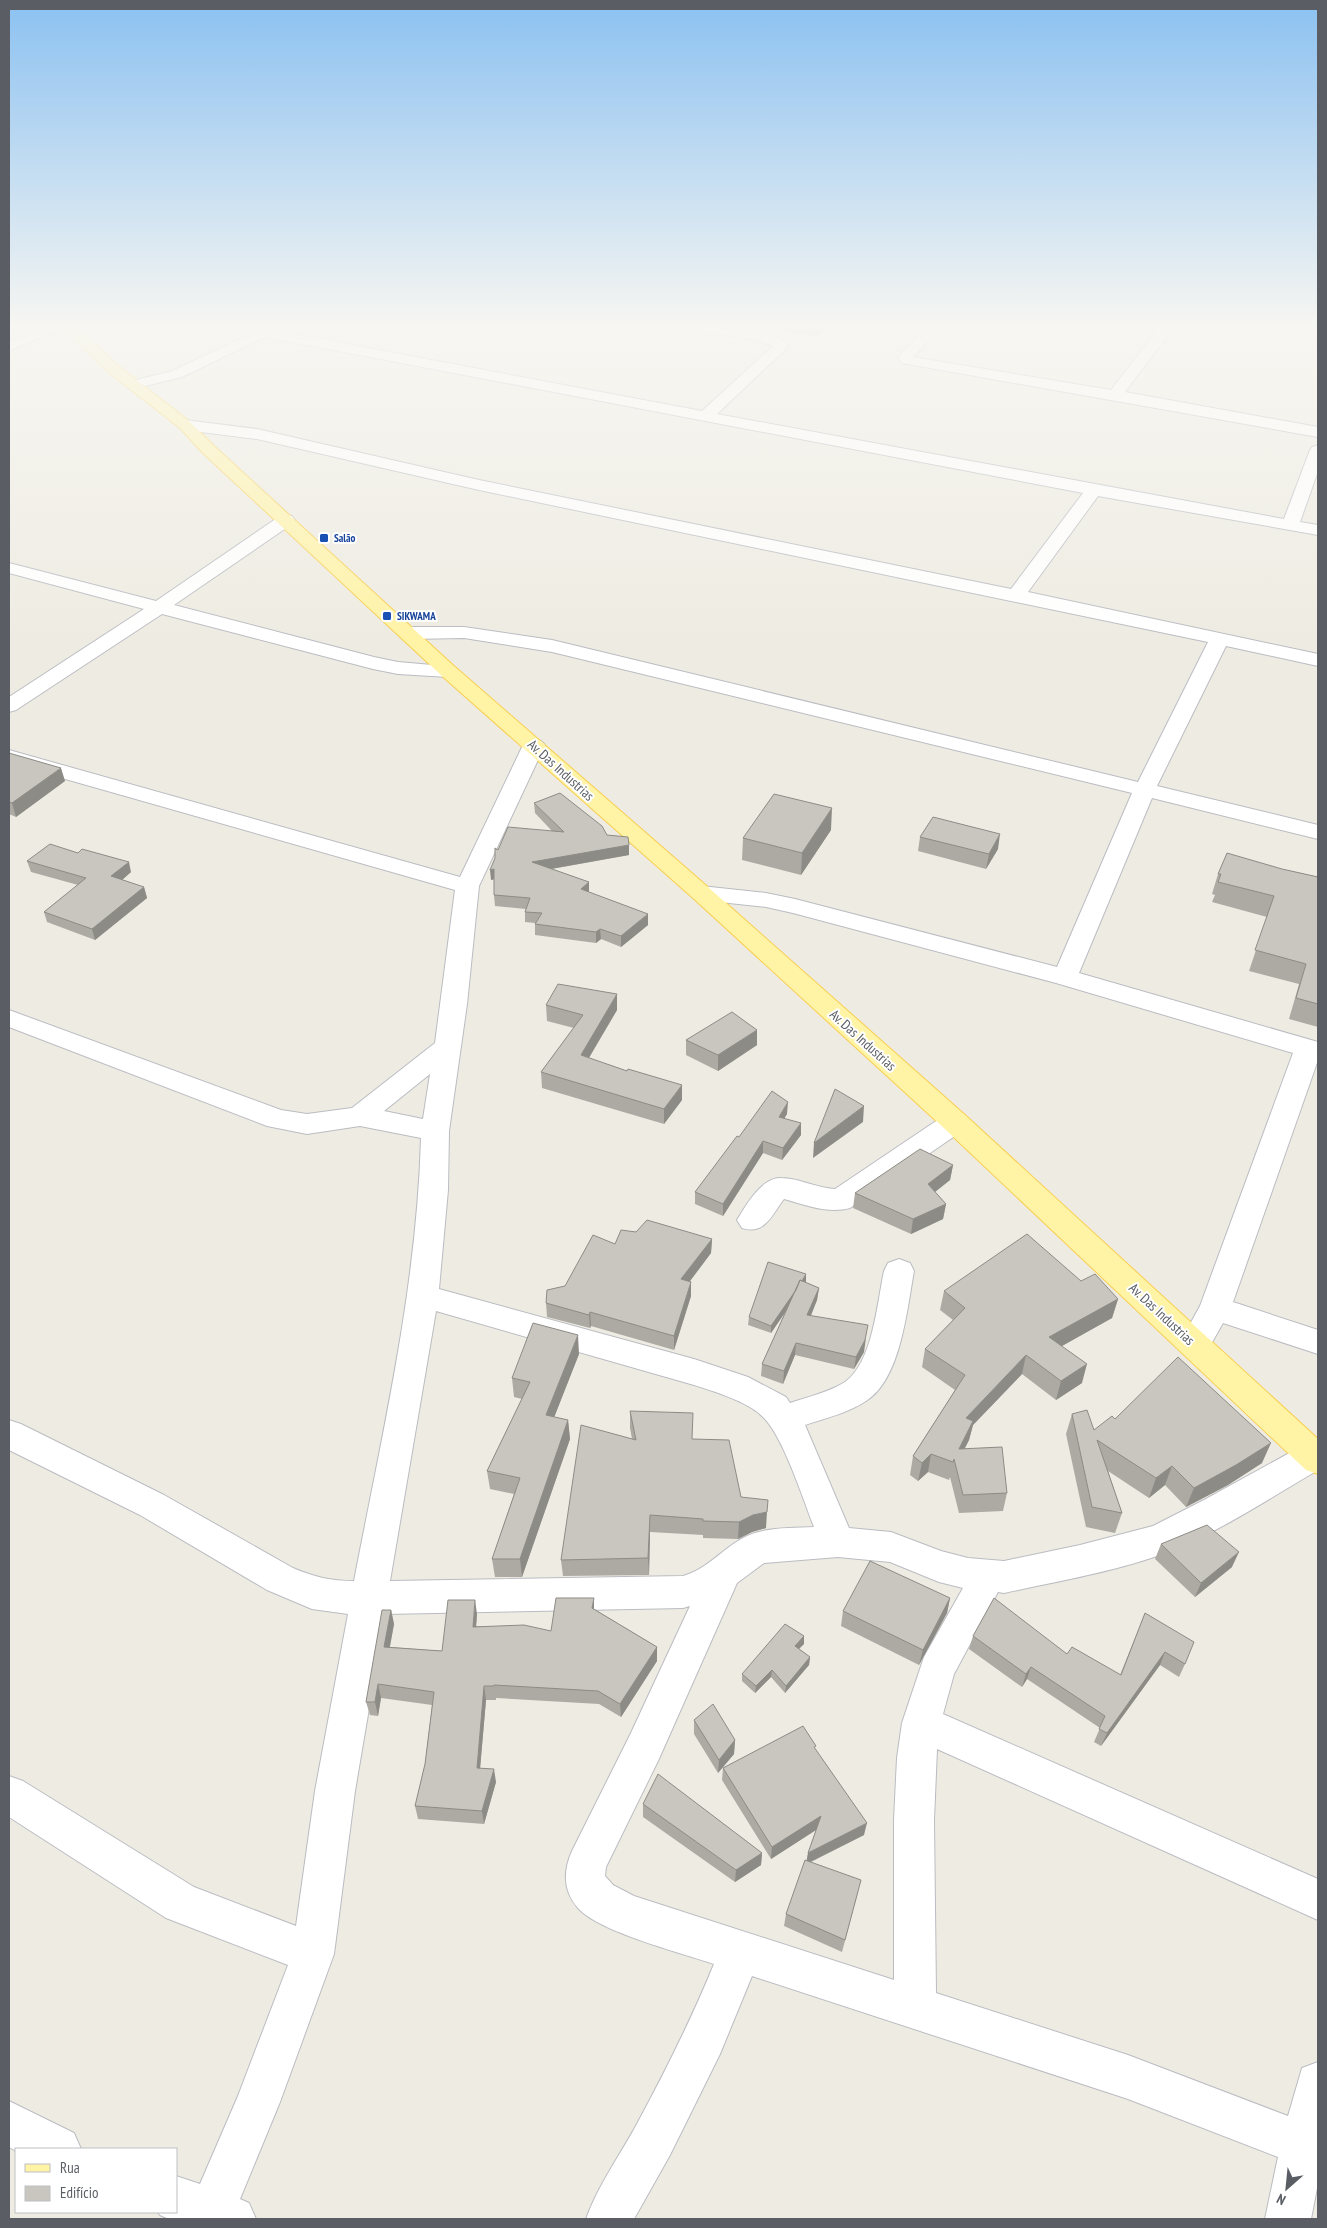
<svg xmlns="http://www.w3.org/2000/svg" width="1327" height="2228" viewBox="0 0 1327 2228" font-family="'PT Sans Narrow',sans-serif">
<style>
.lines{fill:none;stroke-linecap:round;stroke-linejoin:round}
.minor-casing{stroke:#babcc2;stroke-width:2}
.major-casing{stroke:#f9ce50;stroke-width:2}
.minor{fill:#fff;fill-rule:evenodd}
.major{fill:#fff3a6;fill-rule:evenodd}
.wall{fill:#adaaa4}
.shaded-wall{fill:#8d8b86}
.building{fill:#c9c6bf;stroke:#8d8b86}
.transit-dot{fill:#1a4fb4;stroke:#fff;stroke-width:2}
.labels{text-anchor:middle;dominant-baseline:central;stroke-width:4;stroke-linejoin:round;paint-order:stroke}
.far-transit-label{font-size:11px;font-weight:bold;fill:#164399;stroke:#fff;text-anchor:start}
.street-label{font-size:14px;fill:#5a5e64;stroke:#fff}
</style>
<rect width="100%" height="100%" fill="#eeece2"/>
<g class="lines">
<defs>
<path id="minor" d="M41 328H58L56 331 9 351V342Z
M264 328H281L278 331 702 411 773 346 755 339 701 332 694 328C716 325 775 327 789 346L717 414 1284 519 1310 450 1312 447 1318 445V471L1300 522 1318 525V535L1098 496 1028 592 1318 654V666L1226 646 1157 786 1318 825V839L1152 798 1079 973 1318 1042V1060L1233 1302 1318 1330V1354L1223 1323 1206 1353 1195 1357 1184 1353 1179 1344 1200 1306 1293 1053 1056 983 793 913 766 907 701 900 693 898 689 893 693 888 701 886 766 893 795 899 1057 967 1132 793 552 652 464 638 409 639 402 637 399 633 402 629 409 627H464L552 640 1138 782 1208 642 479 490 257 439 185 430 180 428 177 425 180 422 185 420 257 429 479 480 1011 589 1083 493 265 337 182 377 133 389 128 388 126 385 128 382 172 371Z
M927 328H941L913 357 1111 390 1159 328H1173L1125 392 1318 427V437L902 363 898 358 900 355Z
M286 515 292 516 295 520 292 524 174 605 374 657 398 662 455 667 458 671 455 675 448 677 398 674 373 669 162 614 16 710 9 712V697L144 609 9 573V563L156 601 280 516Z
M534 739 541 741 545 745 479 886 467 1004 449 1131 448 1190 439 1289 694 1359 748 1377 786 1397 790 1403C808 1397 829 1392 845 1382 873 1362 877 1303 884 1271L888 1263 899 1259 910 1263 914 1271C907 1309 901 1379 866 1401 848 1413 826 1418 805 1425L849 1528 891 1532 941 1551 968 1558 1004 1561 1080 1545 1153 1526 1204 1500 1302 1446 1314 1442 1318 1443V1470C1270 1498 1222 1530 1171 1551 1119 1571 1058 1581 1004 1593L998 1592 954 1674 943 1714 1318 1879V1920L937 1749 934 1820 936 1993 1128 2055 1288 2116 1302 2068 1318 2062V2183L1311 2219H1265L1278 2157 1128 2099 752 1976 720 2054 670 2155 634 2219H586C598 2185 621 2154 638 2122 666 2070 692 2018 714 1964 682 1953 599 1932 578 1908 563 1891 563 1871 572 1851L630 1735 690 1606 683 1608 385 1614 355 1791 334 1954 280 2102 240 2199 249 2203 256 2219H169L160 2215 158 2212H176V2176L200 2184 238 2096 288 1965 166 1918 9 1817V1776L23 1781 194 1887 296 1926 315 1791 348 1614 312 1609 267 1590 140 1515 9 1450V1420L21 1424 164 1495 293 1568C314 1577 331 1581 354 1581 382 1435 417 1288 421 1138L360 1126 307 1134 267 1126 9 1027V1010L281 1110 307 1114 352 1108 435 1043 455 890 9 763V750L460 877 523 745 527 741ZM430 1074 423 1119 384 1111ZM436 1311 694 1385C713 1391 749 1402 763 1417 783 1436 803 1499 814 1527 793 1528 764 1527 745 1537 723 1548 708 1569 683 1576L390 1581ZM838 1557 890 1562 939 1582 963 1588 924 1657 902 1723 897 1758 894 1820V1980L634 1896 613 1885 605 1876 606 1867 658 1761 737 1583 764 1563Z
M955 1112 965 1115 969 1122 965 1129 850 1208C828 1214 806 1205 784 1199 771 1216 765 1235 742 1228L737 1220C746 1205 762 1177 781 1178 799 1178 816 1188 835 1189L945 1115Z
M9 2101 74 2133 81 2149H16V2151L9 2147Z"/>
<path id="major" d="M63 328H78L117 365 190 422 215 447 455 667 709 888 965 1115 1318 1439V1474L1306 1470 945 1129 693 898 441 675 203 453 180 428 107 371Z"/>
</defs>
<!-- minor casing -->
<use href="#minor" class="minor-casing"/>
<!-- major casing -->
<use href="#major" class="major-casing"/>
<!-- minor -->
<use href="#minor" class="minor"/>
<!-- major -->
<use href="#major" class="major"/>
</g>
<!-- wall -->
<path class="wall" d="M762 328H828L816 337Z
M9 753 65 781 16 817 9 814Z
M534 803 607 835 629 855 552 869 589 882V892L648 925 621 947 601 939 596 943 535 935V923L525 922V912L526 909 495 906 494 895V879L491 880 498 850 552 831 535 813Z
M831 830 801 875 742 860 743 838Z
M920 837 998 849 986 869 918 851Z
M27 861 131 872 122 880 144 887 147 898 95 940 47 922 44 912 78 885 31 872Z
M1282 869 1318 877V1027L1289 1019 1299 984 1249 971 1267 917 1212 902 1215 895 1212 894 1218 874Z
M546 1005 617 1010 589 1058 627 1071 682 1100 664 1124 542 1088 541 1072 574 1028 547 1021Z
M686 1040 757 1045 718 1071 686 1055Z
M787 1114 784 1118 801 1135 782 1160 763 1153 723 1216 695 1204V1192L739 1137Z
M953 1165 950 1180 935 1192 946 1204 943 1219 911 1234 853 1208 855 1193Z
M636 1232 712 1239 711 1253 690 1281 691 1282V1296L674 1350 591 1326 590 1328 547 1317 546 1303 615 1244Z
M1081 1281 1118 1299 1112 1318 1062 1346 1082 1383 1056 1400 1022 1374 973 1425 969 1440 965 1448 1007 1493 1003 1511 959 1513 950 1477 949 1480 928 1472 918 1481 910 1475 913 1456 955 1390 922 1367 925 1349 953 1320 940 1310 944 1291Z
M805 1282 819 1288 817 1300 811 1316 864 1352 854 1369 795 1355 783 1384 761 1376 762 1364 786 1311 771 1333 748 1325 749 1317Z
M579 1354 554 1417 568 1420 570 1439 522 1577H495L492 1559 514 1494 490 1489 487 1471 522 1399 514 1397 512 1378Z
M630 1411 692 1439 741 1497 766 1528 752 1532 738 1539 703 1538V1535L650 1532 649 1575 563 1576 561 1560 632 1439 630 1428Z
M1072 1414 1094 1430 1115 1419 1262 1463 1228 1485 1186 1507 1165 1485 1149 1498 1108 1471 1122 1513 1115 1533 1086 1527 1066 1434Z
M1161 1544 1232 1567 1195 1597 1155 1559Z
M950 1598 947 1613 919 1665 841 1626 843 1611Z
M594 1609 657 1647V1661L621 1717 599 1704 496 1698V1700H486L480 1768 496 1782 484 1824 418 1819 415 1806 425 1764 432 1705 381 1698 378 1716 370 1715 366 1702 391 1610 394 1624 390 1647 442 1651 477 1614 476 1626 551 1631Z
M1145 1613 1185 1664 1179 1677 1160 1665 1101 1746 1094 1742 1100 1728 1027 1679 1022 1687 969 1649 973 1636 1067 1654 1120 1675Z
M804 1636V1644L799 1649 810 1657 809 1665 785 1693 771 1677 755 1693 742 1681V1674Z
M694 1720 735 1740 734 1754 718 1773 694 1734Z
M815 1749 864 1835 811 1862 858 1892 842 1952 784 1926 786 1914 807 1860 808 1853 816 1830 771 1859 722 1780 723 1768Z
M643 1804 762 1853 761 1865 735 1882 643 1817Z"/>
<!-- shaded-wall -->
<path class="shaded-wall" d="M821 328H828L816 337V331Z
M61 768 65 781 16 817 12 803Z
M832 808 831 830 801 875 802 853Z
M1000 834 998 849 986 869 989 854Z
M629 845V855L533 872 532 862Z
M129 862 131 872 114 887 111 876Z
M494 869 495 879 491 880 490 870Z
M589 882V892L581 889Z
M144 887 147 898 95 940 92 929Z
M648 914V925L621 947V936Z
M600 929 601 939 596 943V932Z
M617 994V1010L581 1071V1055Z
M757 1030V1045L718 1071V1055Z
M682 1085V1100L664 1124V1109Z
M788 1102 787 1114 778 1129 779 1117Z
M864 1106 863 1122 813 1158 814 1143Z
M801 1123V1135L782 1160 783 1148Z
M763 1141V1153L723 1216V1204Z
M953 1165 950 1180 926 1199 928 1184Z
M946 1204 943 1219 911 1234 913 1219Z
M712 1239 711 1253 681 1293V1279Z
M806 1274V1282L771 1333V1326Z
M691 1282V1296L674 1350V1336Z
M819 1288 817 1300 806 1327 807 1315Z
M1118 1299 1112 1318 1044 1356 1049 1337Z
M590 1312 591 1326 590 1328 589 1315Z
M578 1335 579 1354 548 1433 546 1415Z
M866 1338 864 1352 854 1369 856 1357Z
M796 1343 795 1355 783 1384 784 1371Z
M1026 1355 1022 1374 973 1425 969 1440 955 1467 966 1418Z
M1087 1364 1082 1383 1056 1400 1061 1381Z
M568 1420 570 1439 522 1577 520 1559Z
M1271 1443 1262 1463 1228 1485 1186 1507 1194 1488Z
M931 1454 928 1472 918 1481 922 1463Z
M1172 1466 1165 1485 1149 1498 1156 1478Z
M767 1512 766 1528 752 1532 738 1539 739 1522 753 1515Z
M650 1515V1532L649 1575 648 1558Z
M1239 1552 1232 1567 1195 1597 1201 1583Z
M594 1598V1612L592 1608Z
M950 1598 947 1613 919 1665 923 1650Z
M475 1600 477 1614 475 1641 473 1627Z
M391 1610 394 1624 387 1661 384 1647Z
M804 1636V1644L794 1653 795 1646Z
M657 1647V1661L621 1717 620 1704Z
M1165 1652 1160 1665 1101 1746 1107 1733Z
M810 1657 809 1665 785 1693 786 1686Z
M1031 1667 1027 1679 1022 1687 1026 1674Z
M772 1670 771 1677 755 1693 756 1686Z
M378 1684 381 1698 378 1716 375 1702Z
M484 1686 486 1700 479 1781 477 1768Z
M735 1740 734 1754 718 1773 719 1760Z
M494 1769 496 1782 484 1824 482 1811Z
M821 1816 819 1828 771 1859 772 1847Z
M867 1823 864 1835 806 1864 808 1853Z
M762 1853 761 1865 735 1882 736 1870Z"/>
<!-- building -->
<path class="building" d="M796 328H821L816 331Z
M9 753 61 768 12 803 9 802Z
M560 793 602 826 607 835 628 837 629 845 532 862 589 882 581 889 648 914 621 936 600 929 596 932 535 924 542 913 525 912 530 898 494 895V869L490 870 495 858V848L498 850 508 827 564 832 534 803Z
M774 794 832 808 802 853 743 838Z
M933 817 1000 834 989 854 920 837Z
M50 844 78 853 82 849 129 862 111 876 144 887 92 929 44 912 86 878 27 861Z
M1227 853 1282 869 1318 877V1004L1296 998 1306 964 1255 950 1274 896 1218 882 1221 874H1218Z
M558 984 617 994 581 1055 627 1071 628 1069 682 1085 664 1109 541 1072 583 1015 546 1005Z
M732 1012 757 1030 718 1055 686 1040Z
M835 1089 864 1106 814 1143Z
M772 1091 788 1102 779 1117 801 1123 783 1148 763 1141 723 1204 695 1192 737 1136 739 1137Z
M920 1149 953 1165 928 1184 946 1204 913 1219 855 1193Z
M647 1220 712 1239 681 1279 691 1282 674 1336 590 1312 589 1315 546 1303 547 1290 565 1286 593 1235 615 1244 621 1230 636 1232Z
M1027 1234 1081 1281 1095 1274 1118 1299 1049 1337 1087 1364 1061 1381 1026 1355 966 1418 973 1421 959 1449 1002 1447 1007 1493 963 1495 954 1459 953 1462 931 1454 922 1463 913 1456 965 1375 925 1349 965 1308 944 1291Z
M768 1262 806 1274 802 1281 800 1280 796 1290 771 1326 749 1317Z
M800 1280 819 1288 807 1315 868 1325 865 1340 856 1357 796 1343 784 1371 762 1364Z
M533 1323 578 1335 546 1415 568 1420 520 1559H492L520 1478 487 1471 530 1382 512 1378Z
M1178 1357 1271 1443 1236 1465 1194 1488 1172 1466 1156 1478 1097 1440 1122 1513 1092 1507 1072 1414 1087 1410 1094 1430 1112 1416 1115 1419Z
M630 1411 693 1413 692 1439 729 1440 741 1497 768 1500 767 1512 753 1515 739 1522 703 1521V1519L650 1515 648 1558 561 1560 581 1425 636 1440Z
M1207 1525 1239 1552 1201 1583 1161 1544Z
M870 1561 950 1598 923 1650 843 1611Z
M556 1598H594L592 1608 657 1647 620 1704 598 1691 494 1685V1686H484L477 1768 494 1769 482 1811 415 1806 425 1764 434 1692 378 1684 375 1702H366L382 1610H391L384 1647 442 1651 448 1600H475L473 1627 524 1625 551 1631Z
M994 1598 1067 1654 1072 1647 1121 1675 1145 1613 1194 1642 1185 1664 1165 1652 1107 1733 1099 1729 1105 1716 1031 1667 1026 1674 973 1636Z
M785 1624 804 1636 795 1646 810 1657 786 1686 772 1670 756 1686 742 1674Z
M713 1704 735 1740 719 1760 694 1720Z
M803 1726 816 1746 814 1747 867 1823 808 1853 821 1816 772 1847 723 1768Z
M658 1774 762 1853 736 1870 643 1804Z
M805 1860 861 1880 845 1940 786 1914Z"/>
<!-- sky -->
<linearGradient id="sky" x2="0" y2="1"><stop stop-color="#8bc1f1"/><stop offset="0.51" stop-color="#f7f6f2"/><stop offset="1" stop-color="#f7f6f2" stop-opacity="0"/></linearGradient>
<rect width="1327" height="639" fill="url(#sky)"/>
<!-- markers -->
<g class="transit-dot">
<rect x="319" y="533" width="10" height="10" rx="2.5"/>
<rect x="382" y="611" width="10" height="10" rx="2.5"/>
</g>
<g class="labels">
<!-- far-transit labels -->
<g class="far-transit-label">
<text x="334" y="538">Salão</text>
<text x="397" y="616">SIKWAMA</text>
</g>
<!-- street labels -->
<g class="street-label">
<text transform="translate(561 770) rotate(42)">Av. Das Industrias</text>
<text transform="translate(863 1040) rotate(42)">Av. Das Industrias</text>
<text transform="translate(1162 1314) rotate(43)">Av. Das Industrias</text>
</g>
</g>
<!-- border -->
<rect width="1327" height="2228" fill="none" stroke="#5a5e64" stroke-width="20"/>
<!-- legend -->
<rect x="15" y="2148" width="162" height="65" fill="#ffffff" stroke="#bdbfc1"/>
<rect x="25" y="2164" width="25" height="8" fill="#fff3a6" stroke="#bdbfc1"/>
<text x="60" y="2173" font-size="15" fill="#5a5e64">Rua</text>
<rect x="25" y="2186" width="25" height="15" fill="#c9c6bf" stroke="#bdbfc1"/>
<text x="60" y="2198" font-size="15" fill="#5a5e64">Edifício</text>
<!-- north arrow -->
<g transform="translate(1287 2188) rotate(207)" stroke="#ffffff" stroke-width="4" paint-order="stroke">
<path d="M0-4L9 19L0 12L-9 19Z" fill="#5a5e64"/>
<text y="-8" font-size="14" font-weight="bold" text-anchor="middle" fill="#5a5e64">N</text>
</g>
</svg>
